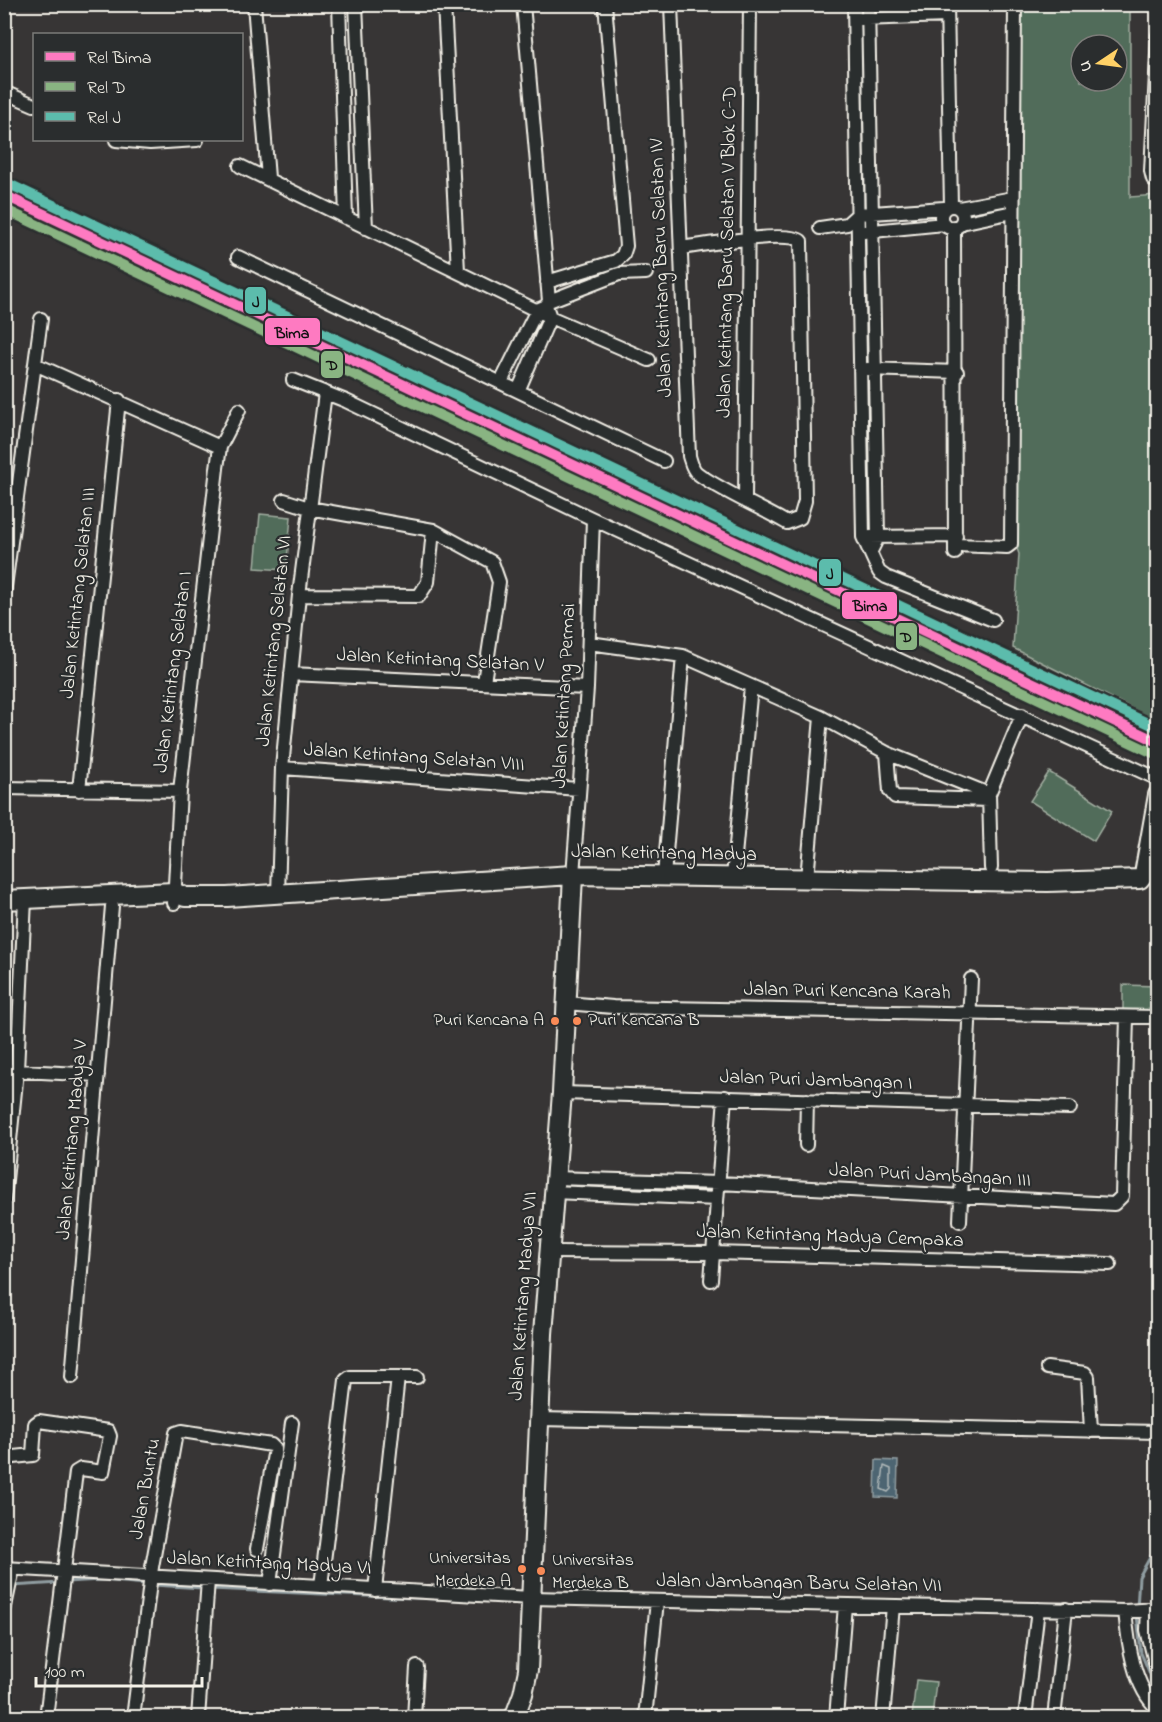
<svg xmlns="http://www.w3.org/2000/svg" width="1162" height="1722" viewBox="0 0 1162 1722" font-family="'Indie Flower',sans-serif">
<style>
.green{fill:#516c5a;stroke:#a2aea1;stroke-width:1.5;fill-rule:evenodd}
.water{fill:#4d6572;stroke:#909da1;stroke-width:1.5}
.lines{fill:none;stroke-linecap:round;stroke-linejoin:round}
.shore{stroke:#b1b9b9;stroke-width:1.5}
.stream{stroke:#909da1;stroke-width:3}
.street-casing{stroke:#f4f1e8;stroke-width:16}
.secondary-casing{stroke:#f4f1e8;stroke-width:22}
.street{stroke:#2a2d2e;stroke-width:12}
.secondary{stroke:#2a2d2e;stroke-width:18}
.rail-1-casing{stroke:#2a2d2e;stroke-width:15}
.rail-2-casing{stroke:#2a2d2e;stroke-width:15}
.rail-3-casing{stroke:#2a2d2e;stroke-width:15}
.rail-1{stroke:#fe7ac1;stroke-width:10}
.rail-2{stroke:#89b482;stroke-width:10}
.rail-3{stroke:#5cbcac;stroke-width:10}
.bus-dot{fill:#f98a56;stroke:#2a2d2e;stroke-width:2}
.labels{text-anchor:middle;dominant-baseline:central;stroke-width:4.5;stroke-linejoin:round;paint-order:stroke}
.bus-label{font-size:18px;fill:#f4f1e8;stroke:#2a2d2e;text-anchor:end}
.street-label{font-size:20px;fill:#f4f1e8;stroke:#2a2d2e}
.line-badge{stroke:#2a2d2e;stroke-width:2}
.pale-badge-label{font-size:16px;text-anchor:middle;font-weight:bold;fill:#111}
</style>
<rect width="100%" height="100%" fill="#373535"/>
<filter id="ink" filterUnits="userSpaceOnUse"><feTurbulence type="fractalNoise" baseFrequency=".0167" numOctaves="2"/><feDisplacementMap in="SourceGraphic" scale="12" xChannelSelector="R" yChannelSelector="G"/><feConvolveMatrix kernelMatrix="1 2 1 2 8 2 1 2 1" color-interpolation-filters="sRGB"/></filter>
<g filter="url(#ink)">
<!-- green -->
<path class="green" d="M1020 5H1130V197L1158 195 1157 721 1013 648 1019 554 1015 543ZM1081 45H1117V81H1081Z
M260 514 291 517 286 570 255 568Z
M1049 772 1112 811 1094 841 1030 801Z
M1123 985 1157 986V1012L1123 1011Z
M916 1680 936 1682 932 1717H912Z"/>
<!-- water -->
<path class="water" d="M876 1460 898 1461 897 1498 875 1497Z"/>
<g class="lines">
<!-- shore -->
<path class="shore" d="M884 1466 891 1469V1489L888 1492 881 1489Z"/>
<!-- stream -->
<path class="stream" d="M66 1582 101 1580 146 1584
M153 1585 203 1588
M12 1586 60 1583
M210 1589 482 1601
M683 1607 720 1609
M1137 1608 1139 1577 1158 1543
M1137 1615 1141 1653 1158 1693"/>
<defs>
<path id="street" d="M254 4 268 178
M339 4 346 218
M356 4 366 228
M444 4 458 271
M671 4 689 456C691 462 692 469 697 473 719 490 762 508 787 523L800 518 805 501 801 241C788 230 702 245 681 248
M854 4 863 537 879 572 886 577 993 620
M868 4 878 537 871 551
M947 4 951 206
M861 19 947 16
M1158 35 1151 171 1153 179 1158 183
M4 92 34 105
M116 140 150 143 197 140
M240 166 550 317 649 360
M4 192 251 309
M941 217a11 11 0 1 1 22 0a11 11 0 1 1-22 0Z
M959 208 1013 198
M961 223 1013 212
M954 227 955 553
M820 228 847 224 858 214 944 208
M863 232 944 224
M94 243 170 283
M238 257 664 461
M547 282 616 261 623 255 626 246 605 4
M549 301 619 274 646 273
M35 364 220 447
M867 369 957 372
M293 380 346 401 593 519 1158 779
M501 382 537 310 544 307
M518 391 550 317 546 306 549 301 523 4
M745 499 750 4
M284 500 309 508 433 530 492 562 499 582 484 682
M870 537 956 536
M956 545 1007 547 1011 544 1015 4
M4 594 41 319
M299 595 419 596 428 582 433 530
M589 643 683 656 821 717 887 753 989 794
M291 674 587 688
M887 753 890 791 895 797 989 800
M282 768 579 789
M4 788 180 791
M79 790 119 400
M991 868 989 794 1022 715
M573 875 587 688 593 519
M664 876 683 656
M733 877 751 686
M807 879 821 717
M278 894 282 768 299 595 325 393
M174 903 180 791 217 468 220 447 239 410
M566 1003 613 1007 1158 1017
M4 1070 98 1075
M562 1093 1070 1108
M806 1145 807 1100
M554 1178 719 1183 1114 1204 1122 1196 1127 1017
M553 1192 717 1199
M4 1200 17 1071 25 899
M960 1221 971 979
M550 1252 713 1253 1110 1264
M711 1280 725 1097
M1047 1368 1085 1373 1088 1377 1091 1431
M72 1377 112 906
M539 1419 1158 1432
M4 1458 33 1455 35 1424 39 1421 108 1431 110 1436 103 1472 81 1469 76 1472 46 1718
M4 1568 531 1598 1125 1611 1158 1609
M270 1584 292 1423
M321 1586 346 1380 350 1377H417
M375 1590 398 1377
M1148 1609 1147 1630 1158 1674
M4 1611 13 1569
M1125 1611C1128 1642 1133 1687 1158 1709
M133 1718 152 1567 176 1433 182 1431 271 1445 275 1449 257 1549
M198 1718 208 1580
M414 1718 417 1667
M645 1718 657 1601
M836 1718 845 1605
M883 1718 893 1606
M1025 1718 1038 1609
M1054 1718 1066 1609"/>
<path id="secondary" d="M4 900 174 892 185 897H227L573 875 1048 882 1140 879 1144 874 1158 795
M514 1718 523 1694 528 1670 543 1334 562 1093 573 875"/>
</defs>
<!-- street casing -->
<use href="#street" class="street-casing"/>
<!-- secondary casing -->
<use href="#secondary" class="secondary-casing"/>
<!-- street -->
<use href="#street" class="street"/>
<!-- secondary -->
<use href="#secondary" class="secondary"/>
<defs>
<path id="rail-1" d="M4 195 1158 742"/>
<path id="rail-2" d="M4 209 1153 753"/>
<path id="rail-3" d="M9 184 1158 728"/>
</defs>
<!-- rail-1 casing -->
<use href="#rail-1" class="rail-1-casing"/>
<!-- rail-2 casing -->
<use href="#rail-2" class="rail-2-casing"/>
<!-- rail-3 casing -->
<use href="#rail-3" class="rail-3-casing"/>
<!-- rail-1 -->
<use href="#rail-1" class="rail-1"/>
<!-- rail-2 -->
<use href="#rail-2" class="rail-2"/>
<!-- rail-3 -->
<use href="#rail-3" class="rail-3"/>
</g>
</g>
<!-- markers -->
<g class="bus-dot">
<circle cx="555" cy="1021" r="5"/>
<circle cx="577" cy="1021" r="5"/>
<circle cx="522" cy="1569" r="5"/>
<circle cx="541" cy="1571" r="5"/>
</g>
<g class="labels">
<!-- bus labels -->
<g class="bus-label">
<text x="544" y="1021">Puri Kencana A</text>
<text x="588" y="1021" text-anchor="start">Puri Kencana B</text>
<text x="511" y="1559">Universitas<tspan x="511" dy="23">Merdeka A</tspan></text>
<text x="552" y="1561" text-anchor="start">Universitas<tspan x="552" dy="23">Merdeka B</tspan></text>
</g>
<!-- street labels -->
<g class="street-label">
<text transform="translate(728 252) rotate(-89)">Jalan Ketintang Baru Selatan V Blok C-D</text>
<text transform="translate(662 268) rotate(-92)">Jalan Ketintang Baru Selatan IV</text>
<text transform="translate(79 593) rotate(-84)">Jalan Ketintang Selatan III</text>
<text transform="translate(275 641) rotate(-84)">Jalan Ketintang Selatan VI</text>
<text transform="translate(440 661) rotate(3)">Jalan Ketintang Selatan V</text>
<text transform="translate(174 672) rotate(-83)">Jalan Ketintang Selatan I</text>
<text transform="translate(565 696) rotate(-87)">Jalan Ketintang Permai</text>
<text transform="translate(414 758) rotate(4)">Jalan Ketintang Selatan VIII</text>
<text transform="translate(664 854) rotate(1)">Jalan Ketintang Madya</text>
<text transform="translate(847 992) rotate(1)">Jalan Puri Kencana Karah</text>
<text transform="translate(816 1081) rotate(2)">Jalan Puri Jambangan I</text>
<text transform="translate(73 1140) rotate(-85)">Jalan Ketintang Madya V</text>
<text transform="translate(930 1176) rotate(3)">Jalan Puri Jambangan III</text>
<text transform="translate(830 1237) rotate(2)">Jalan Ketintang Madya Cempaka</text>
<text transform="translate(524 1296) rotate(-86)">Jalan Ketintang Madya VII</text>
<text transform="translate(146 1489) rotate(-80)">Jalan Buntu</text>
<text transform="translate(269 1564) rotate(3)">Jalan Ketintang Madya VI</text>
<text transform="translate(799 1584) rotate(1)">Jalan Jambangan Baru Selatan VII</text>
</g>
</g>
<g class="line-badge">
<rect x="244" y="286" width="23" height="29" rx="6" fill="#5cbcac"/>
<rect x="264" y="317" width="57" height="29" rx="6" fill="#fe7ac1"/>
<rect x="320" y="350" width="24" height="29" rx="6" fill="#89b482"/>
<rect x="818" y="558" width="24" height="29" rx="6" fill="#5cbcac"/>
<rect x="841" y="591" width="57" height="29" rx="6" fill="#fe7ac1"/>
<rect x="895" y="622" width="23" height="29" rx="6" fill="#89b482"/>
</g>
<g class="pale-badge-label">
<text x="256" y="307">J</text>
<text x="292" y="338">Bima</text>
<text x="332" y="370">D</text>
<text x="830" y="579">J</text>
<text x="870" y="611">Bima</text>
<text x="906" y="642">D</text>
</g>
<!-- margin -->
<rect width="1162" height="1722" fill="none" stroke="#2a2d2e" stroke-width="24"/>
<rect x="12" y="12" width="1138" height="1698" fill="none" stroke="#f4f1e8" stroke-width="2" filter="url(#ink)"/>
<!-- legend -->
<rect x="33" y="33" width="210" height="108" fill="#2a2d2e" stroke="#7b7b78" stroke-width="1.5"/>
<rect x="45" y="52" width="30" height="9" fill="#fe7ac1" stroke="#7b7b78" stroke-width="1.5"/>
<text x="87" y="63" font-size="18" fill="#f4f1e8">Rel Bima</text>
<rect x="45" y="82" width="30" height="9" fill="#89b482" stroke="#7b7b78" stroke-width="1.5"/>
<text x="87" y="93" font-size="18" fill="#f4f1e8">Rel D</text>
<rect x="45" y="112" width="30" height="9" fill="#5cbcac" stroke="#7b7b78" stroke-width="1.5"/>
<text x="87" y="123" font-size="18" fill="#f4f1e8">Rel J</text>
<!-- north arrow -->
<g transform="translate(1099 63) rotate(257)"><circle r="28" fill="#2a2d2e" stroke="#7b7b78" stroke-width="1.5"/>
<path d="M0-4.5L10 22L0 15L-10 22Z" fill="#ffd166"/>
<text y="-9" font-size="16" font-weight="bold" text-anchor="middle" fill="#f4f1e8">U</text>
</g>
<!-- scale -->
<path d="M36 1677v9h166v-9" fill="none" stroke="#f4f1e8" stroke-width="3"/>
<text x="45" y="1677" font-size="18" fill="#f4f1e8" stroke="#2a2d2e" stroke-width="4.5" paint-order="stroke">100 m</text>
</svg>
